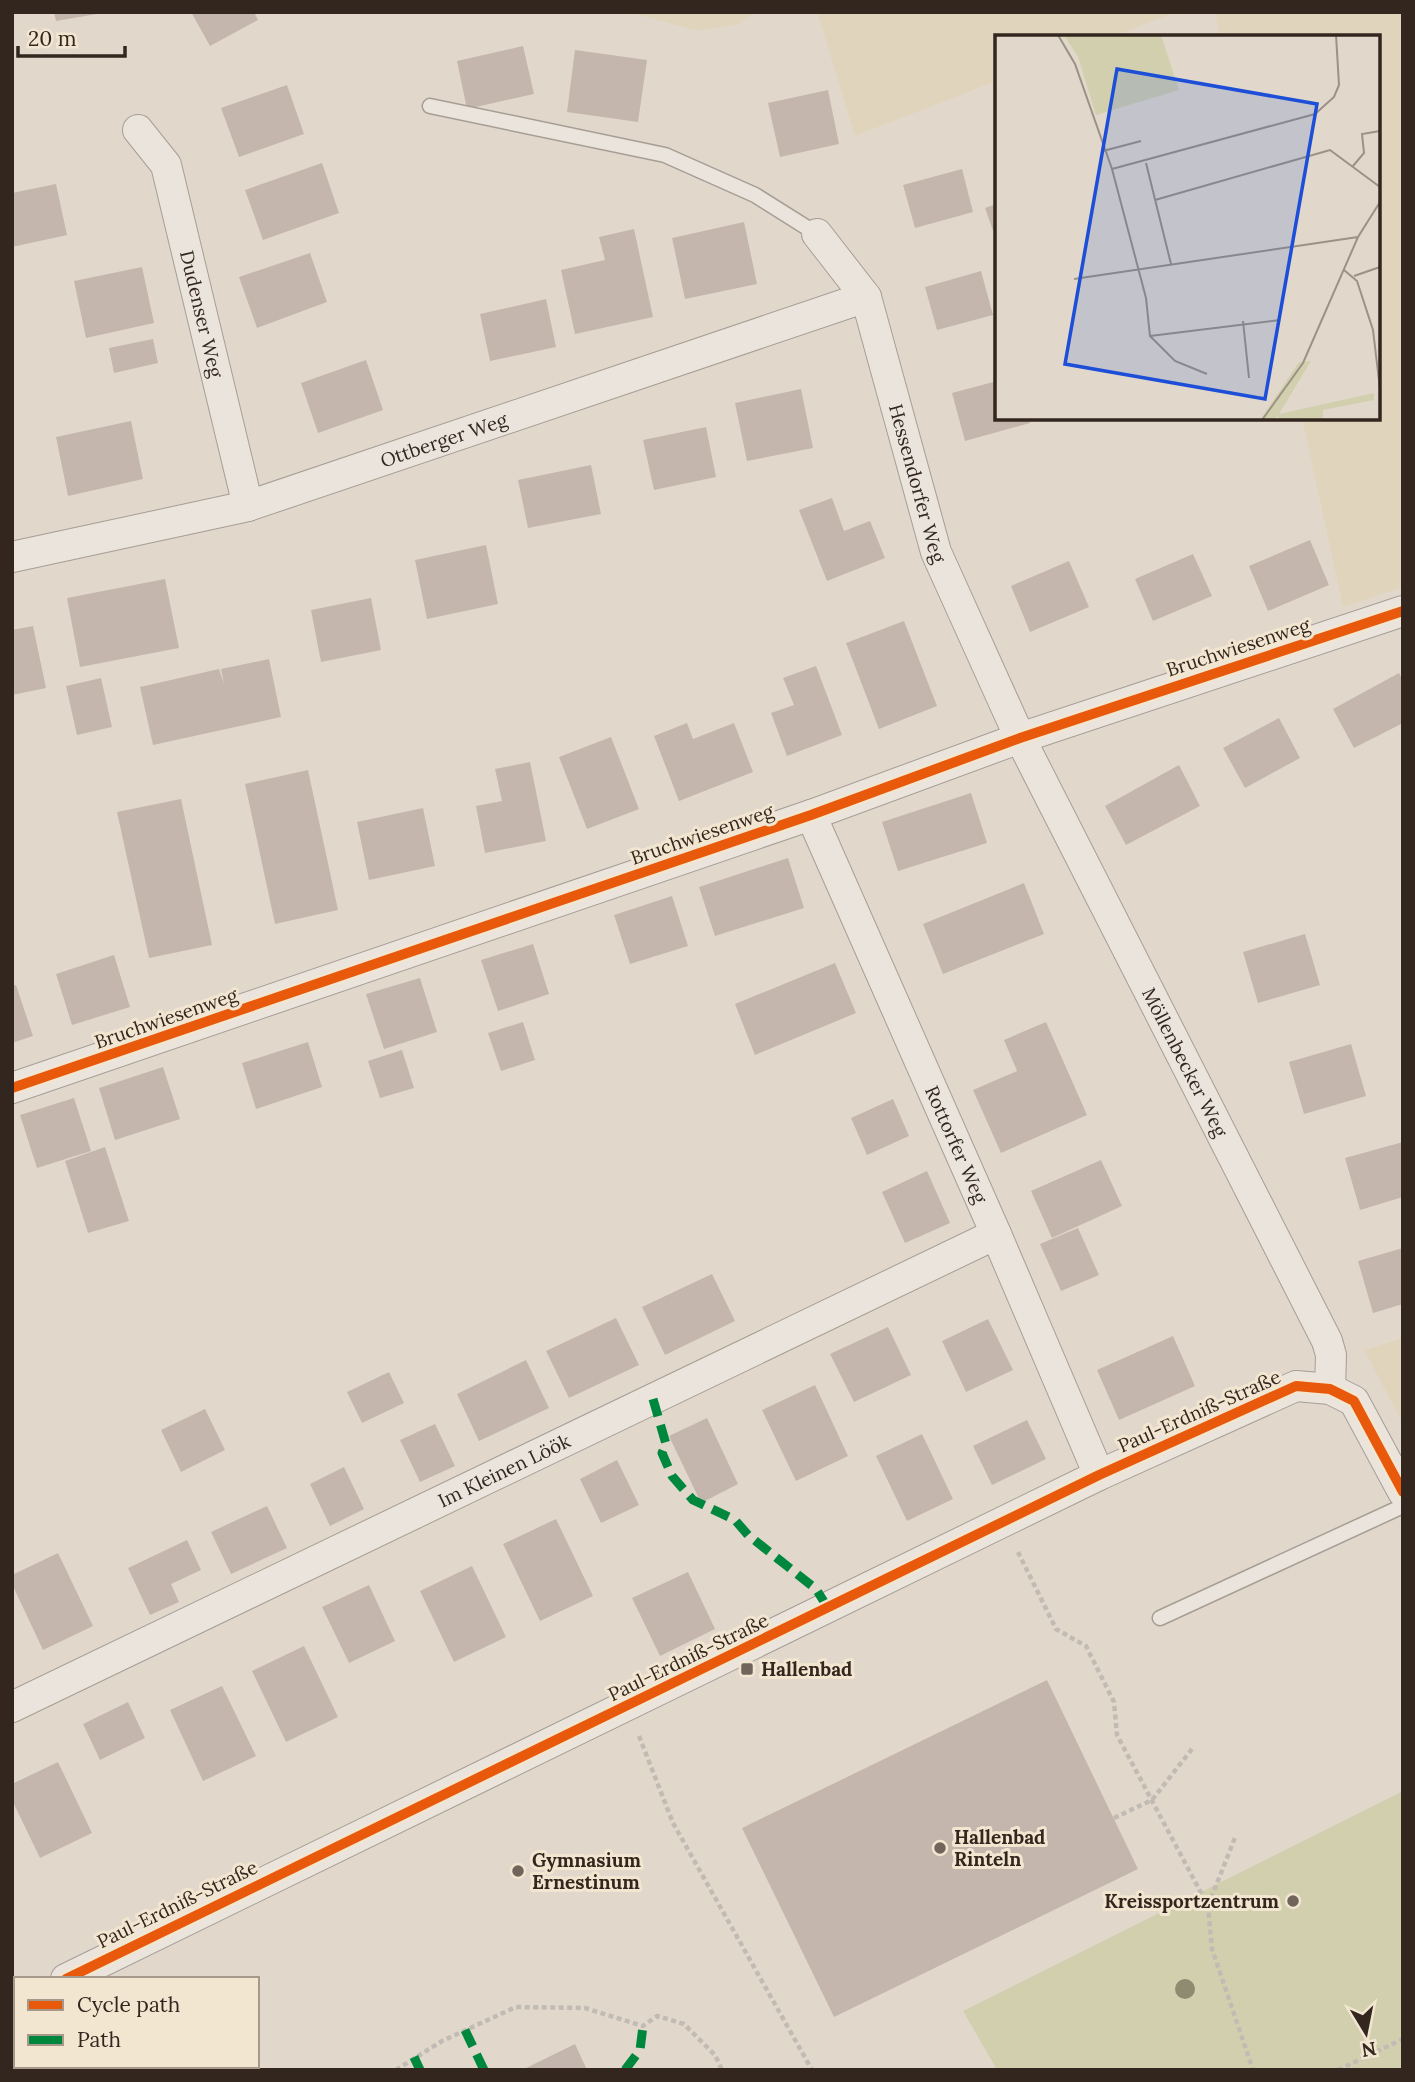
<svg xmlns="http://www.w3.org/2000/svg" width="1415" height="2082" viewBox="0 0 1415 2082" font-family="Lora,serif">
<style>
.farmland{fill:#e0d5bc}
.green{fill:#d2cfae}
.building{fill:#c4b6ac}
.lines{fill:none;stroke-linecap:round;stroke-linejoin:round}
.lane-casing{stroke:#a69e95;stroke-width:17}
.street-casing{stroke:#a69e95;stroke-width:32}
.path{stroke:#c2bbb4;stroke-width:4.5;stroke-dasharray:5 3.5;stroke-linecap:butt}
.lane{stroke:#eae4dc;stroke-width:14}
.street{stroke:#eae4dc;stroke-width:30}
.quiet{stroke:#00873e;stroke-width:9;stroke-dasharray:18 9;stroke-linecap:butt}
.cycleway-casing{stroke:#f2e6d1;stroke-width:15}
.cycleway{stroke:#e8590c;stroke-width:10}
.tree{fill:#8d8c70}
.poi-dot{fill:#70645b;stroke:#f2e6d1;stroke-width:2.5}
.labels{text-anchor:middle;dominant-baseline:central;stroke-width:6;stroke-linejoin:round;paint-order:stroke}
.street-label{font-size:19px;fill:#33261e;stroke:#f2e6d1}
.poi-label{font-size:19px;font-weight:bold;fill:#33261e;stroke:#f2e6d1;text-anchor:start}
.inset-road{fill:none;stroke:#9b9186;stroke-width:2}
.view{fill:#1d4ed8;fill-opacity:0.15;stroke:#1d4ed8;stroke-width:3.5}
.inset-edge{fill:none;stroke:#33261e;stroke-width:3.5}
</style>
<rect width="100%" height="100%" fill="#e1d8cb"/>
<!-- farmland -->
<path class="farmland" d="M628 12H756L740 24 698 31Z
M817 12H1176L1112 37H997V81L855 136Z
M1215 12H1403V587L1343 607 1302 418H1378V37H1220Z
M1403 1338V1424L1364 1350Z"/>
<!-- green -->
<path class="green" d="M1403 1791V2070H997L963 2011Z"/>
<!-- building -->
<path class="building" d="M54 12H97V14L56 21Z
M191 12H254L258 20 210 46Z
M523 46 534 94 467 109 457 61Z
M575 50 647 60 638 122 567 112Z
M287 85 304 134 239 157 221 108Z
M828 90 839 144 780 157 768 103Z
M322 163 339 213 263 240 245 190Z
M962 169 973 212 915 228 903 185Z
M56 184 67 235 12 247V193Z
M997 204V239H996L985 208Z
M744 222 757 284 685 299 672 238Z
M634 229 653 317 575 334 561 270 605 260 599 237Z
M310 253 327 302 257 328 239 277Z
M142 267 154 323 86 338 74 281Z
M981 271 993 315 937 330 925 287Z
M546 299 556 347 490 361 480 314Z
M153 339 158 363 114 373 109 348Z
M366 360 383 410 318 433 301 383Z
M997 381V418H1028L1030 423 965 441 952 393Z
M801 389 813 448 747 461 735 403Z
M131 421 143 479 68 496 56 437Z
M706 427 716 477 654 490 643 440Z
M591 465 601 514 528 528 518 480Z
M832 498 844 531 870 521 885 558 827 581 799 510Z
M1310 540 1329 585 1268 611 1249 566Z
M486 545 498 604 427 619 415 560Z
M1193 554 1212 596 1153 621 1135 579Z
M1069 561 1089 607 1030 632 1011 586Z
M165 579 179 648 80 667 67 598Z
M371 598 381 650 321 662 311 610Z
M904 621 937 706 879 729 846 643Z
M33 626 46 688 12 695V630Z
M269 659 281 717 153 745 140 687 219 669 224 684 221 669Z
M816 666 842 735 787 756 771 713 794 705 783 678Z
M1399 673 1403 680V723L1354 748 1333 709Z
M101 678 112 727 77 735 66 686Z
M1279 718 1300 758 1245 788 1223 748Z
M687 723 693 739 734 723 753 772 679 801 654 736Z
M611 737 639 809 587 829 559 757Z
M530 762 546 841 485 853 476 806 502 801 495 769Z
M1179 765 1200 806 1126 845 1105 806Z
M308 770 338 910 275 924 245 784Z
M971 793 987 843 898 871 882 822Z
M181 799 212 945 149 958 117 812Z
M423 808 435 866 369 880 357 822Z
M788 858 804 908 715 936 699 887Z
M1024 883 1044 934 943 974 923 924Z
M672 896 688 946 630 964 614 915Z
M1305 934 1320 985 1258 1003 1243 952Z
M533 944 549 994 498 1011 481 960Z
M114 955 130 1007 72 1025 56 974Z
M835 963 856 1013 755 1055 735 1004Z
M420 978 437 1032 384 1049 366 994Z
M16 985 33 1036 12 1043V986Z
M523 1022 535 1060 501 1071 488 1033Z
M1046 1022 1087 1115 1001 1153 973 1090 1017 1071 1004 1040Z
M308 1042 322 1087 256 1109 242 1063Z
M1351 1044 1366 1096 1304 1114 1289 1062Z
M402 1050 414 1088 380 1098 368 1061Z
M163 1067 180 1119 115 1140 99 1088Z
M74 1098 91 1151 37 1168 20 1115Z
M893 1099 909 1136 867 1155 851 1118Z
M1403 1142V1197L1360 1210 1345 1158Z
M105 1147 129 1221 88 1233 65 1161Z
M1101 1160 1122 1206 1052 1238 1031 1191Z
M927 1171 950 1223 905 1243 882 1192Z
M1078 1228 1099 1275 1061 1291 1040 1244Z
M1403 1248V1304L1373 1313 1358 1261Z
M712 1274 735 1321 665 1355 642 1307Z
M616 1318 639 1365 569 1398 546 1351Z
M988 1319 1013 1370 966 1392 942 1341Z
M888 1327 911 1375 854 1402 830 1354Z
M1173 1336 1195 1386 1119 1420 1097 1370Z
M526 1360 549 1408 479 1441 457 1394Z
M389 1372 404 1403 362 1423 347 1392Z
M815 1385 848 1456 796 1481 762 1410Z
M205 1409 225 1450 181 1472 161 1430Z
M707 1418 738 1484 701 1503 669 1436Z
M1027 1420 1046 1459 992 1485 973 1446Z
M435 1424 455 1466 420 1482 400 1440Z
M922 1434 953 1499 907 1521 876 1456Z
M617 1460 639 1505 601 1523 580 1479Z
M344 1467 364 1509 330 1526 310 1484Z
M267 1506 287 1548 231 1574 211 1532Z
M556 1519 593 1596 540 1621 503 1544Z
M187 1540 201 1570 171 1584 179 1602 150 1615 128 1568Z
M58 1553 93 1626 43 1650 12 1584V1575Z
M472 1566 506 1637 454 1662 420 1591Z
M688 1572 715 1629 660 1656 632 1598Z
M369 1585 395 1641 349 1663 322 1607Z
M304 1646 338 1717 286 1742 252 1671Z
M1047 1680 1138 1869 834 2017 742 1828Z
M222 1686 256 1756 203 1781 170 1710Z
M128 1702 145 1738 100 1760 83 1724Z
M58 1762 92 1833 40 1858 12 1800V1784Z
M575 2044 587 2070H522Z"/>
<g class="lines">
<defs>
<path id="lane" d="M430 106 665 155 755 195 817 234
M1160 1618 1403 1506"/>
<g id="street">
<path id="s1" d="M138 130 166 165 248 506"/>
<path id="s2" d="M817 234 866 297 936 552 1020 738 1327 1341 1331 1355 1330 1389"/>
<path id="s3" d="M12 557 248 506 866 297"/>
<path id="s4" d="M811 815 996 1234 1099 1475"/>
<path d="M12 1088 811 815 1020 738 1403 611"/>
<path id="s5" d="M12 1707 996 1234"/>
<path d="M66 1979 1099 1475 1296 1386 1330 1389 1354 1401 1403 1492"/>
<path d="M12 2011 16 2009"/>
</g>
</defs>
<!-- lane casing -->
<use href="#lane" class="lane-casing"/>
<!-- street casing -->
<use href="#street" class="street-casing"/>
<!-- path -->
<path class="path" d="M1018 1552 1056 1629 1086 1646 1114 1702 1117 1735 1208 1906 1212 1949 1253 2070
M639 1736 673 1823 812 2070
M1114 1818 1152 1800 1192 1749
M1208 1906 1236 1835
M396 2070 442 2041 516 2007 585 2008 643 2026 657 2016 684 2024 715 2055 722 2070
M1338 2070 1403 2039"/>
<!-- lane -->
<use href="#lane" class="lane"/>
<!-- street -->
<use href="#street" class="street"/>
<!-- quiet -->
<path class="quiet" d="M653 1399 666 1444 662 1453 672 1476 693 1500 735 1520 748 1535 816 1589 828 1608
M465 2030 484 2070
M414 2057 420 2070
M625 2070 640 2050 643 2026"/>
<defs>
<path id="cycleway" d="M12 1088 811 815 1020 738 1403 611
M66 1979 1099 1475 1296 1386 1330 1389 1354 1401 1403 1492"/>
</defs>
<!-- cycleway casing -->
<use href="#cycleway" class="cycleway-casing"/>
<!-- cycleway -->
<use href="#cycleway" class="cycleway"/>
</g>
<!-- trees -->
<circle class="tree" cx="1185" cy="1989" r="10"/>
<!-- markers -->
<g class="poi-dot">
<rect x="740" y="1662" width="14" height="14" rx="3.5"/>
<circle cx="940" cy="1848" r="7"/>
<circle cx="518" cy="1871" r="7"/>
<circle cx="1293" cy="1901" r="7"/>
</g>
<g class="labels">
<!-- street labels -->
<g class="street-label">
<text stroke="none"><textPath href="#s1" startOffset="198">Dudenser Weg</textPath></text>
<text stroke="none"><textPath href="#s3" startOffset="448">Ottberger Weg</textPath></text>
<text stroke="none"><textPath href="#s2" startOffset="273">Hessendorfer Weg</textPath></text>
<text transform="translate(1238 647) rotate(-18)">Bruchwiesenweg</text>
<text transform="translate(702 834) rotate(-19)">Bruchwiesenweg</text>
<text transform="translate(166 1018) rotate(-19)">Bruchwiesenweg</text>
<text stroke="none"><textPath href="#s2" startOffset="912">Möllenbecker Weg</textPath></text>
<text stroke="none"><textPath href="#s4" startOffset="360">Rottorfer Weg</textPath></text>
<text transform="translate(1199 1411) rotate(-24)">Paul-Erdniß-Straße</text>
<text stroke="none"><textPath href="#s5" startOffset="546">Im Kleinen Löök</textPath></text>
<text transform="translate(688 1657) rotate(-26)">Paul-Erdniß-Straße</text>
<text transform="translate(177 1904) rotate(-26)">Paul-Erdniß-Straße</text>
</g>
<!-- poi labels -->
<g class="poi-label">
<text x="761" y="1669">Hallenbad</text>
<text x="954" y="1837">Hallenbad<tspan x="954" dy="22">Rinteln</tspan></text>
<text x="532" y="1860">Gymnasium<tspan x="532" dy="22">Ernestinum</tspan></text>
<text x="1279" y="1901" text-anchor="end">Kreissportzentrum</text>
</g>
</g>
<!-- overview -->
<g transform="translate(995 35)">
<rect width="385" height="385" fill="#e1d8cb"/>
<path d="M69 0H166L184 55 101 80 83 22ZM316 326 284 379 379 358V365L328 375V385H283V380L279 385H265L304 327Z" fill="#d2cfae"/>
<path class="inset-road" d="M63 0 80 29 117 134M108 116 146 106M151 128 176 229M358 131 369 118 367 99 385 96M117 134 320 79 339 62 344 50 341 0M117 134 151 263 155 301 180 326 212 339M160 165 335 115 385 152M349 235 362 246 378 295 385 354M359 241 385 232M79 244 363 202M248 286 254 343M155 301 285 285M267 385 308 328 363 202 385 167"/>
<path class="view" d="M122 34 322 69 270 364 70 329Z"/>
<rect width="385" height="385" class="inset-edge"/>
</g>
<!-- border -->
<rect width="1415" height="2082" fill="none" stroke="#33261e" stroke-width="28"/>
<!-- legend -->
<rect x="14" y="1977" width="245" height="91" fill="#f2e6d1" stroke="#a69989" stroke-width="2"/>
<rect x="28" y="2000" width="35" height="10" fill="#e8590c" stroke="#a69989" stroke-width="2"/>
<text x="77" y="2012" font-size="21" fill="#33261e">Cycle path</text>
<rect x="28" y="2035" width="35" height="10" fill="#00873e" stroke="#a69989" stroke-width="2"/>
<text x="77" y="2047" font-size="21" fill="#33261e">Path</text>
<!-- north arrow -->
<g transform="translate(1366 2033) rotate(170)" stroke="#f2e6d1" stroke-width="5" paint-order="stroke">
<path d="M0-5L12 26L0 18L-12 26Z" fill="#33261e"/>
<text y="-10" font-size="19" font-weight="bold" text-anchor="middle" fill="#33261e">N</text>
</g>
<!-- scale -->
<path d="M18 46v10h107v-10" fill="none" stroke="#33261e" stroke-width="3.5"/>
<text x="28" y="46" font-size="21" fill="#33261e" stroke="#f2e6d1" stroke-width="5" paint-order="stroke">20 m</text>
</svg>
